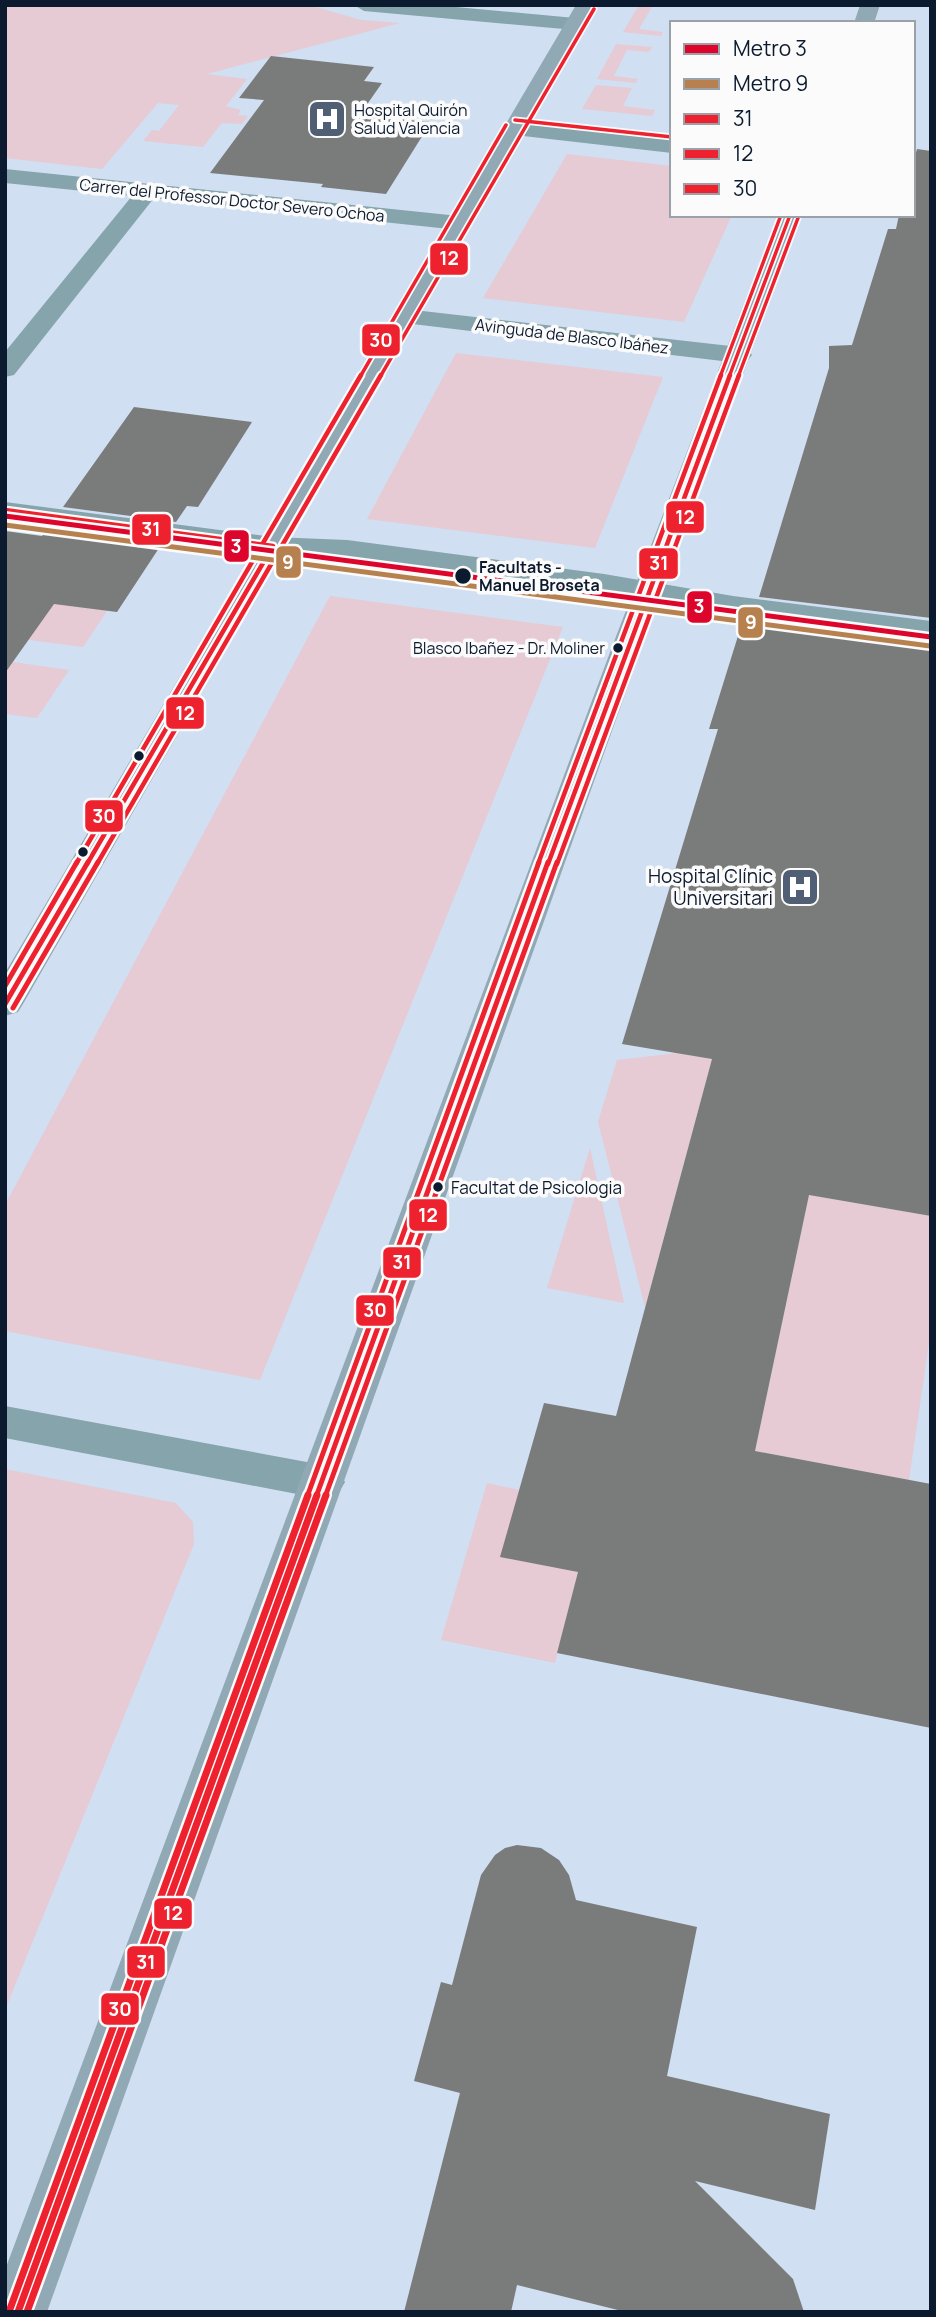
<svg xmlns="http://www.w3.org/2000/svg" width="936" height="2317" viewBox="0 0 936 2317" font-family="Manrope,sans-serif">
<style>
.green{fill:#e6cad4}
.building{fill:#7a7b7b}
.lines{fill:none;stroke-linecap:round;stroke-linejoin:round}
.minor{fill:#85a4ab;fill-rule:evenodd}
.major{fill:#90a9b4;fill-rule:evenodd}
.bus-1-far3-casing{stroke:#fbfbfb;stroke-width:7}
.bus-1-far2-casing{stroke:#fbfbfb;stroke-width:9}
.bus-1-far1-casing{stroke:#fbfbfb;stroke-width:10}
.bus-1-casing{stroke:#fbfbfb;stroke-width:12}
.bus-2-far3-casing{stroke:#fbfbfb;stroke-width:7}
.bus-2-far2-casing{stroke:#fbfbfb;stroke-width:9}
.bus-2-far1-casing{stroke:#fbfbfb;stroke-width:10}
.bus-2-casing{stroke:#fbfbfb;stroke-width:12}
.bus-3-far3-casing{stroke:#fbfbfb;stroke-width:7}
.bus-3-far2-casing{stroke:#fbfbfb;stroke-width:9}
.bus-3-far1-casing{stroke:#fbfbfb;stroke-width:10}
.bus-3-casing{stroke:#fbfbfb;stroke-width:12}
.bus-1-far3{stroke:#ed222e;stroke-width:3.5}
.bus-1-far2{stroke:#ed222e;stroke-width:4.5}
.bus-1-far1{stroke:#ed222e;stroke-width:5}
.bus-1{stroke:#ed222e;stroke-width:7}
.bus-2-far3{stroke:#ed222e;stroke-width:3.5}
.bus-2-far2{stroke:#ed222e;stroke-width:4.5}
.bus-2-far1{stroke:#ed222e;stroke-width:5}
.bus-2{stroke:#ed222e;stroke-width:7}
.bus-3-far3{stroke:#ed222e;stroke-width:3.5}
.bus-3-far2{stroke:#ed222e;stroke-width:4.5}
.bus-3-far1{stroke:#ed222e;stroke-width:5}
.bus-3{stroke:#ed222e;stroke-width:7}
.metro-1-casing{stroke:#fbfbfb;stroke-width:10}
.metro-2-casing{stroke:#fbfbfb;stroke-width:10}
.metro-1{stroke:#dd052b;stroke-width:5}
.metro-2{stroke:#b7814f;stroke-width:5}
.stop-dot{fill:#0b1a2e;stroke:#fbfbfb;stroke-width:2.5}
.labels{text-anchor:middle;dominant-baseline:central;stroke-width:7;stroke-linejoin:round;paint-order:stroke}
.far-poi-label{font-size:16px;fill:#0b1a2e;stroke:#fbfbfb;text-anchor:start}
.far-street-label{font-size:16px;fill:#0b1a2e;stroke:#fbfbfb}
.far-stop-label{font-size:16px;font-weight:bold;fill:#0b1a2e;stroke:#fbfbfb;text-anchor:start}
.far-bus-label{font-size:16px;fill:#0b1a2e;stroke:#fbfbfb;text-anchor:end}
.bus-label{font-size:17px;fill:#0b1a2e;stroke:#fbfbfb;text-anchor:start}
.poi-label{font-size:19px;fill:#0b1a2e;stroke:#fbfbfb;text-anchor:end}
.line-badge{stroke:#fbfbfb;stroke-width:2.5}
.badge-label{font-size:19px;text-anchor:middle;font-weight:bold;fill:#fff}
</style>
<rect width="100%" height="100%" fill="#d0dff2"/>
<!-- green -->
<path class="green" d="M5 5H309L361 20 400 23 207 74 247 79 226 106 241 110 238 115 248 116 242 124 222 123 203 147 143 141 152 130 159 131 179 105 158 103 102 169 5 158Z
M639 5H675H653L639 29 663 32 661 36 623 32Z
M616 44 652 47 649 52 627 50 614 76 638 79 636 83 597 79Z
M596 85 632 88 623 106 655 110 652 116 582 109Z
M567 154 672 166V215H732L684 322 483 298Z
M456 353 663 377 595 548 367 519Z
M52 594 113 602 83 647 22 639Z
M330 596 563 627 260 1380 5 1331V1205Z
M6 661 69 670 37 718 5 714Z
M678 1053 712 1059 645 1307 598 1122 617 1060Z
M590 1148 624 1303 547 1288Z
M809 1195 931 1216V1329L909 1480 755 1451Z
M5 1469 176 1503 193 1522 194 1544 5 2010Z
M487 1483 520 1490 578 1572 555 1663 441 1640Z"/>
<!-- building -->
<path class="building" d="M271 56 374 67 364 81 382 83 361 113 377 114 376 117 431 122 386 194 321 187 323 184 210 173 264 100 239 98Z
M917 149 931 151V618L759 597 829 368V346L852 345 888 229H896L899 215H913V163Z
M134 407 252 422 198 507 187 506 176 522 63 507Z
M49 527 163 542 117 612 54 604 5 673V531L42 536Z
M752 619 931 642V1216L809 1195 755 1451 931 1484V1728L557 1653 578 1572 500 1557 544 1403 616 1416 712 1059 622 1044 718 729H709L738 636 746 637Z
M517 1845 541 1848 559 1860 569 1875 576 1900 697 1927 667 2076 830 2114 815 2210 695 2181 793 2279 804 2312H626L517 2285 511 2312H404L460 2093 414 2081 441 1982 452 1985 481 1875 495 1855 505 1848Z"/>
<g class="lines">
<!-- minor -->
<path class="minor" d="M354 5H434L575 18 582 20 585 24 582 28 575 30 364 11Z
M514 122 672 139V153L506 134 503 129 506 124Z
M5 169 459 216 467 218 471 223 467 228 459 230 154 198 14 375 5 377V352L132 196 5 183Z
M405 309 739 347 748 350 752 355 748 360 739 363 396 322 392 317 396 312Z
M5 502 273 537 347 540 604 574 733 596 931 621V639L733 614 604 592 347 558 273 555 5 518Z
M5 1406 323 1465 338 1470 345 1482 338 1494 323 1499 5 1438Z"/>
<!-- major -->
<path class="major" d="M576 5H596L23 1004 18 1012 5 1016V973Z
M860 5H880L874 23H854Z
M778 215H802L642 647 47 2312H5V2270L612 647Z"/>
<defs>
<path id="bus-1-far3" d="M729 377 790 215"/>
<path id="bus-1-far2" d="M5 510 273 546 87 864
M548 864 730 375"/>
<path id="bus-1-far1" d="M5 1004 88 862
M316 1497 548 862"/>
<path id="bus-1" d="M18 2312 317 1495"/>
<path id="bus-2-far3" d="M380 377 594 9
M738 377 798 218"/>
<path id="bus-2-far2" d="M97 864 381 375
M557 864 739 375"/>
<path id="bus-2-far1" d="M13 1008 98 862
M325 1497 557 862"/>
<path id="bus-2" d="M27 2312 326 1495"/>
<path id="bus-3-far3" d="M515 120 672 137
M360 377 506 125
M720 377 781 215"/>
<path id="bus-3-far2" d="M76 864 361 375
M538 864 721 375"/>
<path id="bus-3-far1" d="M5 986 77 862
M307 1497 539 862"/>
<path id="bus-3" d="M10 2309 308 1495"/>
</defs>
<!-- bus-1-far3 casing -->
<use href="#bus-1-far3" class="bus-1-far3-casing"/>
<!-- bus-1-far2 casing -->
<use href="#bus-1-far2" class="bus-1-far2-casing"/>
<!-- bus-1-far1 casing -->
<use href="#bus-1-far1" class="bus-1-far1-casing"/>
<!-- bus-1 casing -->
<use href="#bus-1" class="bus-1-casing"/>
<!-- bus-2-far3 casing -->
<use href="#bus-2-far3" class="bus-2-far3-casing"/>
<!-- bus-2-far2 casing -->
<use href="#bus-2-far2" class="bus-2-far2-casing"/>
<!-- bus-2-far1 casing -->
<use href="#bus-2-far1" class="bus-2-far1-casing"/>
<!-- bus-2 casing -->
<use href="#bus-2" class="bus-2-casing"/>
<!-- bus-3-far3 casing -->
<use href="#bus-3-far3" class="bus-3-far3-casing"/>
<!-- bus-3-far2 casing -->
<use href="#bus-3-far2" class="bus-3-far2-casing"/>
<!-- bus-3-far1 casing -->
<use href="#bus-3-far1" class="bus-3-far1-casing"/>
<!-- bus-3 casing -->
<use href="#bus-3" class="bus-3-casing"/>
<!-- bus-1-far3 -->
<use href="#bus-1-far3" class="bus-1-far3"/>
<!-- bus-1-far2 -->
<use href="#bus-1-far2" class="bus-1-far2"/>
<!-- bus-1-far1 -->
<use href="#bus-1-far1" class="bus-1-far1"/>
<!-- bus-1 -->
<use href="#bus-1" class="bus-1"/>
<!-- bus-2-far3 -->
<use href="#bus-2-far3" class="bus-2-far3"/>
<!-- bus-2-far2 -->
<use href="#bus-2-far2" class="bus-2-far2"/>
<!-- bus-2-far1 -->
<use href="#bus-2-far1" class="bus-2-far1"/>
<!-- bus-2 -->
<use href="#bus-2" class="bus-2"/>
<!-- bus-3-far3 -->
<use href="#bus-3-far3" class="bus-3-far3"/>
<!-- bus-3-far2 -->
<use href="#bus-3-far2" class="bus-3-far2"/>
<!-- bus-3-far1 -->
<use href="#bus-3-far1" class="bus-3-far1"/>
<!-- bus-3 -->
<use href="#bus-3" class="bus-3"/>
<defs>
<path id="metro-1" d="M5 516 931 637"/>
<path id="metro-2" d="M5 525 930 646"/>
</defs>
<!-- metro-1 casing -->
<use href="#metro-1" class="metro-1-casing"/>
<!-- metro-2 casing -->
<use href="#metro-2" class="metro-2-casing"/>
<!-- metro-1 -->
<use href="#metro-1" class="metro-1"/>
<!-- metro-2 -->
<use href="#metro-2" class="metro-2"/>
</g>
<!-- icons -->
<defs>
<symbol id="hospital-square" viewBox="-11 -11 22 22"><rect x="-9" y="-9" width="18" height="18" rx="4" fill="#505f73" stroke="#fbfbfb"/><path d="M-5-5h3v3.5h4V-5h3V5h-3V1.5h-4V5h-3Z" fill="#fff"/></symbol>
</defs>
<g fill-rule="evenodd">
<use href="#hospital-square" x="305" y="97" width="44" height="44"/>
<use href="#hospital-square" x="778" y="865" width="44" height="44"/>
</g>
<!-- markers -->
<g class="stop-dot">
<circle cx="463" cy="576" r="9"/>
<circle cx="618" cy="648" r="6"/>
<circle cx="139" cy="756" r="6"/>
<circle cx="83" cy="852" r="6"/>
<circle cx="438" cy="1187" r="6"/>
</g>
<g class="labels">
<!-- far-poi labels -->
<g class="far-poi-label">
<text x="354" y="110">Hospital Quirón<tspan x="354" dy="18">Salud Valencia</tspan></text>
</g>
<!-- far-street labels -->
<g class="far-street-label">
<text transform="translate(232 200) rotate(6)">Carrer del Professor Doctor Severo Ochoa</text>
<text transform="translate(572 336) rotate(7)">Avinguda de Blasco Ibáñez</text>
</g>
<!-- far-stop labels -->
<g class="far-stop-label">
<text x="479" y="567">Facultats -<tspan x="479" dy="18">Manuel Broseta</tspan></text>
</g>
<!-- far-bus labels -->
<g class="far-bus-label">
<text x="605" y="648">Blasco Ibañez - Dr. Moliner</text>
</g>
<!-- bus labels -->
<g class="bus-label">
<text x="451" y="1187">Facultat de Psicologia</text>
</g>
<!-- poi labels -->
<g class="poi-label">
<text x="773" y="876">Hospital Clínic<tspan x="773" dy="22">Universitari</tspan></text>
</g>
</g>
<g class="line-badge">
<rect x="429" y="242" width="40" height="34" rx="7" fill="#ed222e"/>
<rect x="361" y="323" width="40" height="34" rx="7" fill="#ed222e"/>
<rect x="665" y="500" width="40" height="34" rx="7" fill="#ed222e"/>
<rect x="131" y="513" width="41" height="33" rx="7" fill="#ed222e"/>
<rect x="223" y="529" width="27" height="34" rx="7" fill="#dd052b"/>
<rect x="275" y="545" width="27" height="34" rx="7" fill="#b7814f"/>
<rect x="638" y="547" width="41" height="33" rx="7" fill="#ed222e"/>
<rect x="686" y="590" width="27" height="34" rx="7" fill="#dd052b"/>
<rect x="737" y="606" width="27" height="33" rx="7" fill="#b7814f"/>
<rect x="165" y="696" width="40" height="34" rx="7" fill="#ed222e"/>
<rect x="84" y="799" width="40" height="34" rx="7" fill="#ed222e"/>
<rect x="408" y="1198" width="40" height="34" rx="7" fill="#ed222e"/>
<rect x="382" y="1246" width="40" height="33" rx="7" fill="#ed222e"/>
<rect x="355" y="1294" width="40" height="33" rx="7" fill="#ed222e"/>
<rect x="153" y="1897" width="40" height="33" rx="7" fill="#ed222e"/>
<rect x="126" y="1945" width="40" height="34" rx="7" fill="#ed222e"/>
<rect x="100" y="1992" width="40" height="34" rx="7" fill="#ed222e"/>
</g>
<g class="badge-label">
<text x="449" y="265">12</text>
<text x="381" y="347">30</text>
<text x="685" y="524">12</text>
<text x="151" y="536">31</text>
<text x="236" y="553">3</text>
<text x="288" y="569">9</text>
<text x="659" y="570">31</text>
<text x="699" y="613">3</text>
<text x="751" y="629">9</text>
<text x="185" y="720">12</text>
<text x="104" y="823">30</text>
<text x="428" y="1222">12</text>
<text x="402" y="1269">31</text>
<text x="375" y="1317">30</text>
<text x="173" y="1920">12</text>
<text x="146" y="1969">31</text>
<text x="120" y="2016">30</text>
</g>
<!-- border -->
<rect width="936" height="2317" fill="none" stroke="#0b1a2e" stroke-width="14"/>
<!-- legend -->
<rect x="670" y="21" width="245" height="196" fill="#fbfbfb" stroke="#9ba1a9" stroke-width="2"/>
<rect x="684" y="44" width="35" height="10" fill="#dd052b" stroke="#9ba1a9" stroke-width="2"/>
<text x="733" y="56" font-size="21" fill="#0b1a2e">Metro 3</text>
<rect x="684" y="79" width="35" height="10" fill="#b7814f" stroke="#9ba1a9" stroke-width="2"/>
<text x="733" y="91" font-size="21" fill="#0b1a2e">Metro 9</text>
<rect x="684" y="114" width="35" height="10" fill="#ed222e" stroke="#9ba1a9" stroke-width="2"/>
<text x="733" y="126" font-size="21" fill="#0b1a2e">31</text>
<rect x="684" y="149" width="35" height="10" fill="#ed222e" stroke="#9ba1a9" stroke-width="2"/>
<text x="733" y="161" font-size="21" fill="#0b1a2e">12</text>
<rect x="684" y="184" width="35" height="10" fill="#ed222e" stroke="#9ba1a9" stroke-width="2"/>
<text x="733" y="196" font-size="21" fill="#0b1a2e">30</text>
</svg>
